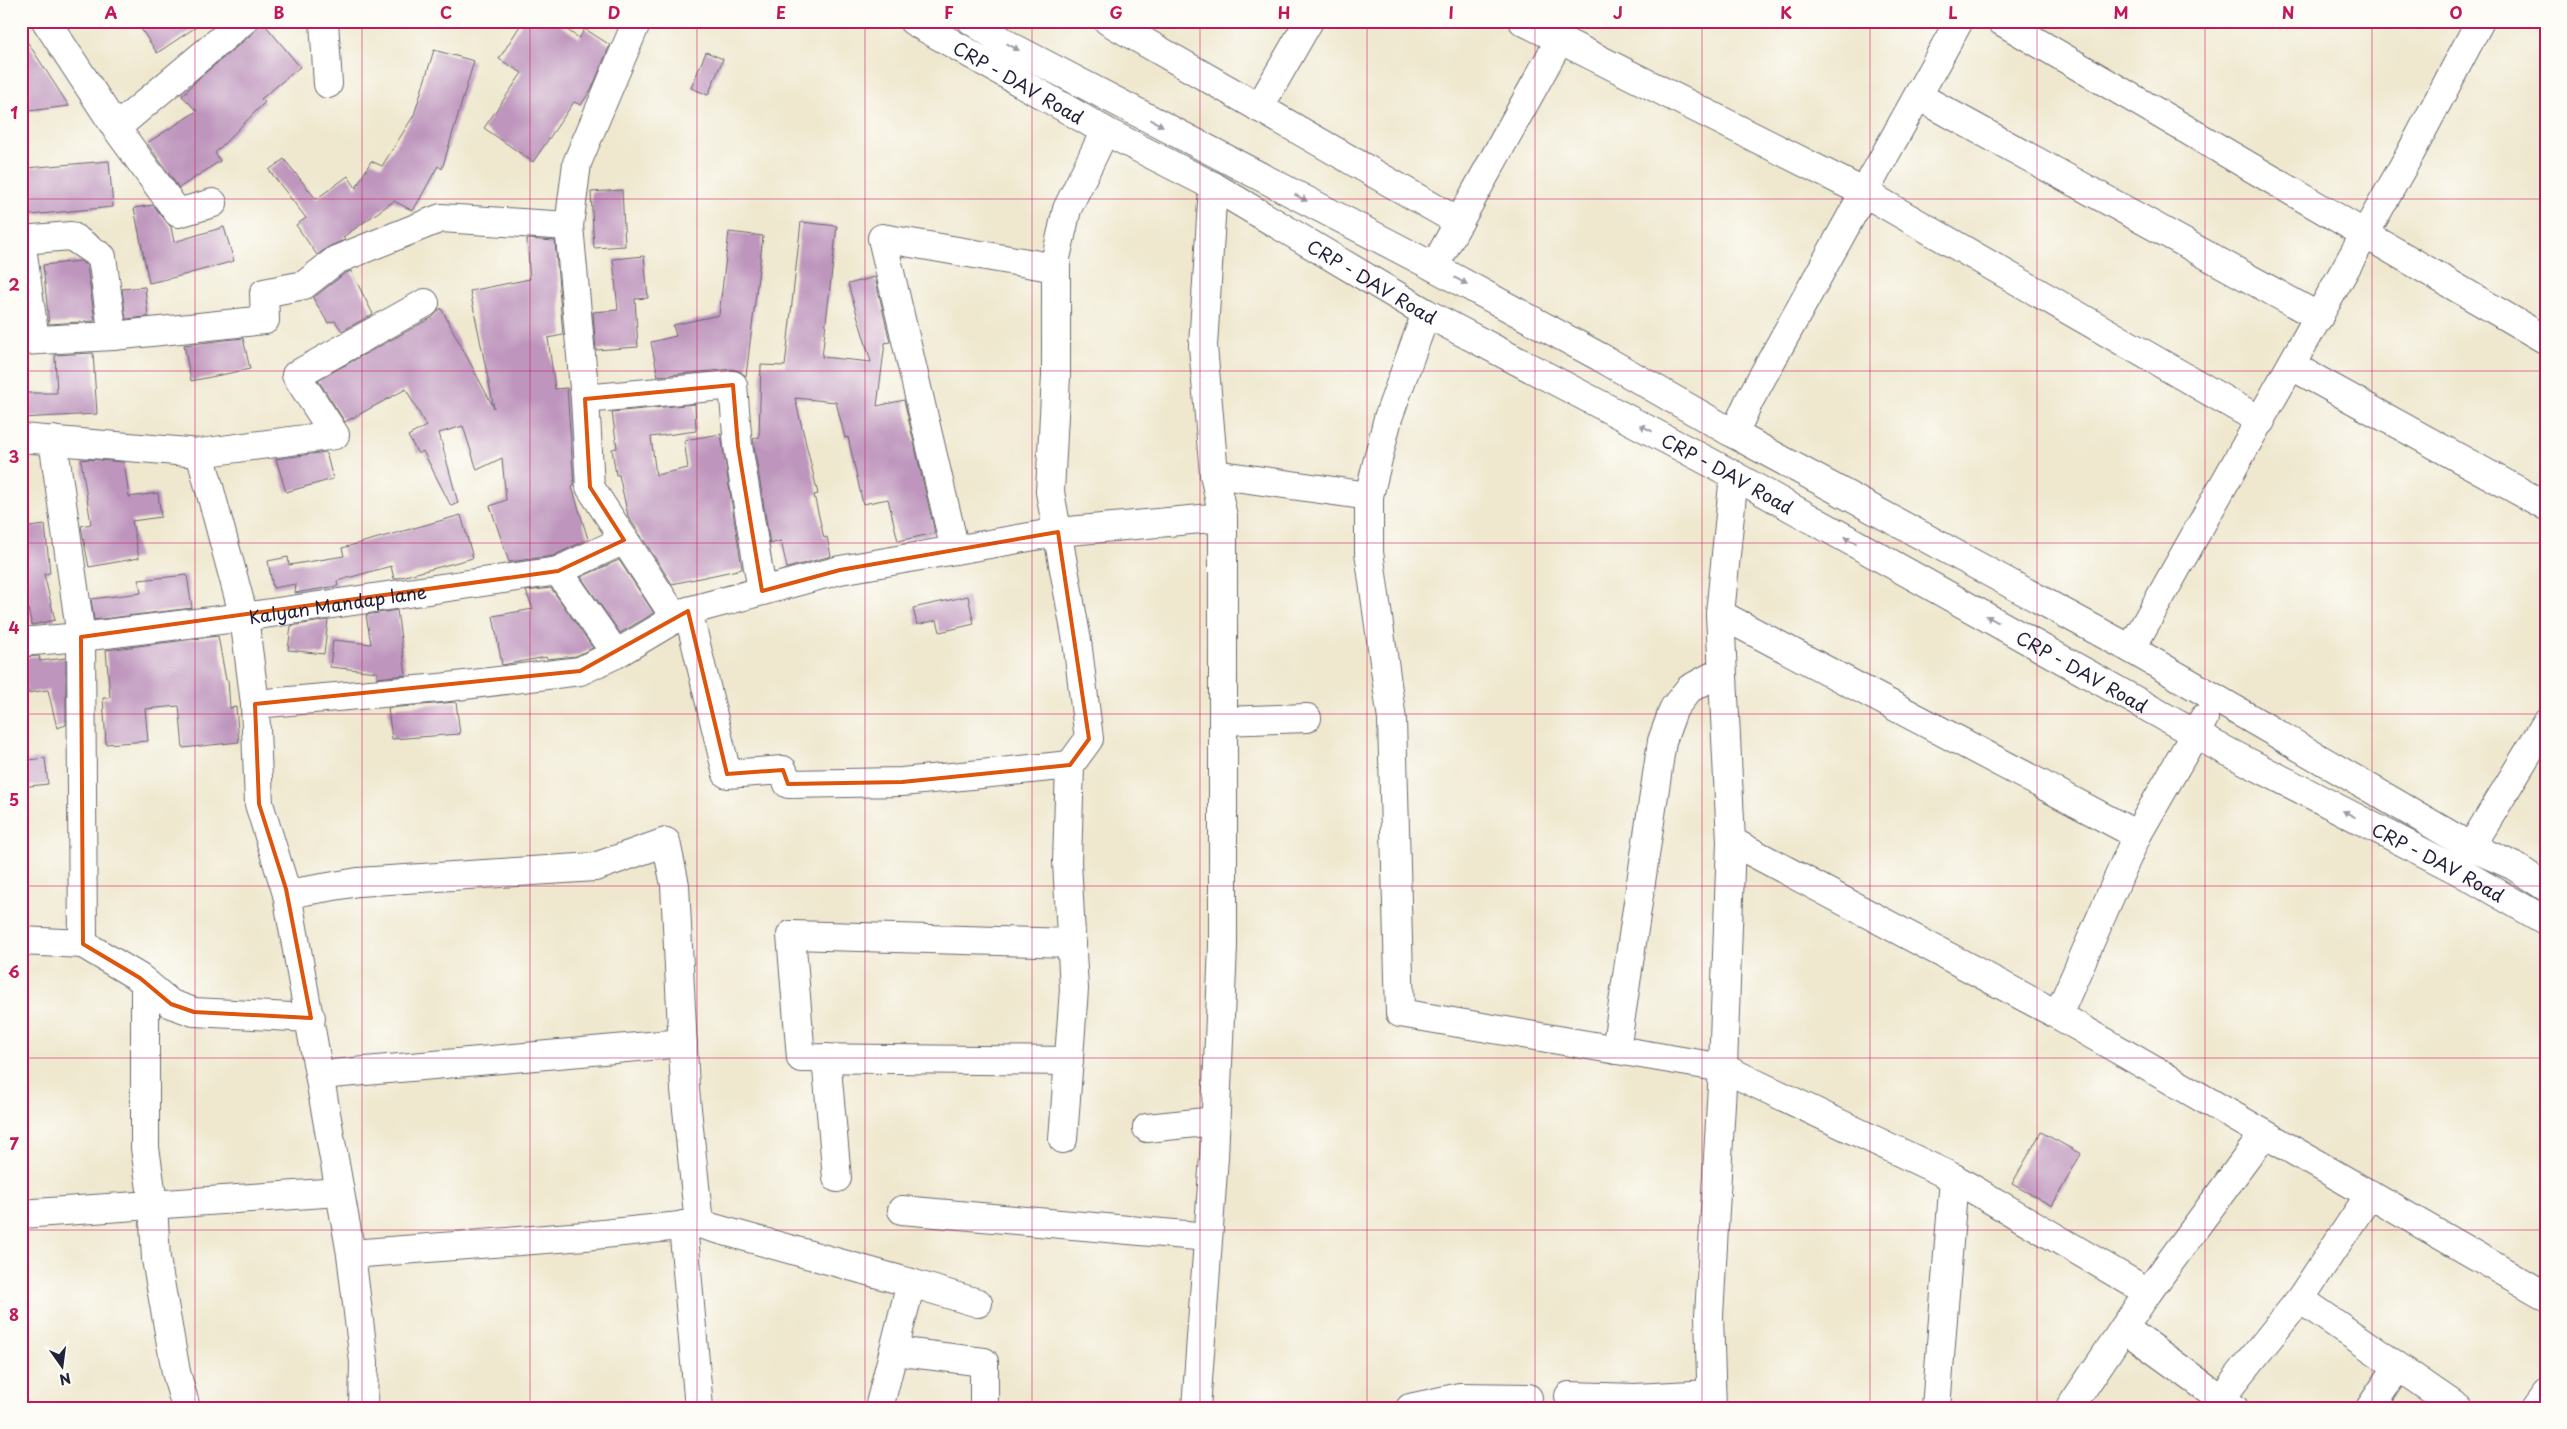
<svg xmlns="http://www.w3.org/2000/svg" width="2567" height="1429" viewBox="0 0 2567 1429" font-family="'Playpen Sans',sans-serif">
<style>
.building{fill:#be95bd}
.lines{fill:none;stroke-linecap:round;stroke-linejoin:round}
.minor-casing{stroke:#6a676f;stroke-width:30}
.minor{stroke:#fff;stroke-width:28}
.oneway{fill:#9c9ca7}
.marked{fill:none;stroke:#de560e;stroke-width:4;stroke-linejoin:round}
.grid{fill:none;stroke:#c2185b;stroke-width:1;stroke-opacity:0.55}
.labels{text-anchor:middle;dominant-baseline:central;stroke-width:5;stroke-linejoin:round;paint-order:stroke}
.street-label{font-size:18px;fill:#22223b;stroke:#fdfcf7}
.neatline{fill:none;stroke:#c2185b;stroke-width:2}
.grid-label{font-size:16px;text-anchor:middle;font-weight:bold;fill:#c2185b}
</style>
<rect width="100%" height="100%" fill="#fdfcf7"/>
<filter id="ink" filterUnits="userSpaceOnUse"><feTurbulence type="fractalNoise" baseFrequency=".02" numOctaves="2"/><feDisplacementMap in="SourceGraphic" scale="10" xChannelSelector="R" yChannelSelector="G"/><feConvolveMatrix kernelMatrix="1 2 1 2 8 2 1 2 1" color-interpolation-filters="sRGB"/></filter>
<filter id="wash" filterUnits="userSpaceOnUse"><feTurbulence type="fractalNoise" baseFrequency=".0096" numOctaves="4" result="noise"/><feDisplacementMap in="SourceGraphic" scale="20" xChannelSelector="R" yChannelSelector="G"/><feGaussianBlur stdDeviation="1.12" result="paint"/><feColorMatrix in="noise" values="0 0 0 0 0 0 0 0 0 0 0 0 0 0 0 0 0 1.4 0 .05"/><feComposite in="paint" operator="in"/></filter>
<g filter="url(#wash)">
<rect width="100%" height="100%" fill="#efe8cf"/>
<g id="blocks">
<!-- building -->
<path class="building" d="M136 21H205L157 53Z
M262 21 300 67 261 99 265 102 215 153 220 161 179 188 147 143 197 111 182 96 199 78 253 33Z
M523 21H554L579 38 585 29 610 45 592 88 581 105 574 102 533 162 484 128 522 73 499 59Z
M21 32 69 106 21 112Z
M434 50 474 61 442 169 438 166 413 211 394 201 343 237 345 240 330 246 317 255 296 225 306 218 269 170 284 159 316 199 348 176 356 188 371 161 382 166 414 115Z
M706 52 723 59 708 95 691 88Z
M109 161 113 207 30 215 26 168Z
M622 190 625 246 594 248 591 192Z
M153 205 171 227 174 242 224 227 234 261 180 276 149 283 134 208Z
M801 222 837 226 822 357 871 362 848 284 875 277 890 342 885 343 877 406 904 400 935 533 898 541 888 499 863 504 848 437 845 438 836 402 795 398 818 494 814 495 824 538 827 537 831 556 787 568 781 541 770 544 753 439 759 437 761 365 785 366Z
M729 232 763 236 746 376 739 371 732 369 658 376 651 342 676 336 673 325 719 315Z
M527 239 555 241 563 335 548 338 555 389 567 388 574 486 572 487 588 539 553 556 509 562 490 506 506 500 502 458 477 470 463 426 439 433 458 503 451 506 423 451 418 454 408 436 426 426 406 389 345 422 318 380 433 317 441 308 494 408 470 291 530 279Z
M644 256 648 298 635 299 638 347 596 350 593 312 618 310 613 259Z
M80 261 87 266 95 321 49 324 43 265Z
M351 271 373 314 342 331 335 321 328 323 313 298 344 274Z
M145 287 148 317 126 319 122 289Z
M243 338 250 369 191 381 184 345Z
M93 353 97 414 21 418V393H57L55 355Z
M695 404 696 431 651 437 656 475 688 468 684 440 721 434 742 569 672 584 628 516 619 475H616L612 449 617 448 612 412Z
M326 452 333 479 286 492 276 459Z
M88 459 124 462 129 497 158 493 161 517 132 521 139 558 89 567 81 526 91 524 81 460Z
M461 515 473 558 394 579 391 566 337 581 338 586 295 593 296 584 273 588 268 561 288 557 289 565 344 556 342 548Z
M45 525 50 573 44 574 55 620 32 625 21 581V528Z
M619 560 654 613 620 633 581 577Z
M187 575 192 608 94 620 91 599 141 593 139 580Z
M551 588 593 648 576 656 547 659 546 657 502 665 493 616 533 609 526 591Z
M968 596 974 624 940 632 937 620 917 625 913 608Z
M397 610 406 675 377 678V672L330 667 333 640 371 644 366 615Z
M328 620 324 654 288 650 291 626Z
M218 636 226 680H228L230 708 236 707 239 742 183 748 179 706 145 709 148 741 106 744 103 698H110L106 650Z
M39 656 40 661 66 658V725L57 728 48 690 21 694V657Z
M456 702 460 734 392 739 388 708Z
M45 758 48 784 21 787V761Z
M2041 1132 2081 1154 2052 1206 2012 1184Z"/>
</g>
</g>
<g filter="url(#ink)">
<use href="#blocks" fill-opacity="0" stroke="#6a676f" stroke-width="1"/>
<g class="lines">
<defs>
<g id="minor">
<path d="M46 21 116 128 178 213 213 203"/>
<path d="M324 21 328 84"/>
<path d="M637 21 577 163 569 226 585 399 590 487 676 619"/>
<path id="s1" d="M913 21 1105 131 1213 186 1426 313 1717 466 2213 744 2459 871 2546 921"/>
<path d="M972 21 1012 47 1434 267 1600 357 1734 434 2131 649 2471 847 2514 866 2546 887"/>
<path d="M1108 21 1459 222"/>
<path d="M1523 21 1865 193 2261 421"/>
<path d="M2001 21 2546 340"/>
<path d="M1918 96 2319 317"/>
<path d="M1259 108 1309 21"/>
<path d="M116 128 243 21"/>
<path d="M21 240 71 236 102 257 113 336"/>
<path d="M21 240 35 340"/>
<path d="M1434 267 1559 41"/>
<path d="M1426 313 1388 418 1369 496V552L1392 720 1400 1013 1723 1068 1709 1316 1712 1408"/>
<path d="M21 341 113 336 265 320 264 293 304 285 336 260 441 218 569 226"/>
<path d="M2292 366 2546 506"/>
<path d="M585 399 733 385 738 446 762 591"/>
<path d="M1734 434 1749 401 1959 21"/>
<path id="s2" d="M21 438 200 453 244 617 558 571 616 654"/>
<path d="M200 453 335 435 296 375 425 303"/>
<path d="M1214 474 1369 496"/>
<path d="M955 550 882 238 1056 268"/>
<path d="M558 571 624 540"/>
<path d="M688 611 727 774 783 770 788 784 902 782 1070 765"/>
<path d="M1720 614 2137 835"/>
<path d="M21 642 81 637 244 617 255 704"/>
<path d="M2131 649 2410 154 2480 21"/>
<path d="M2204 718 2137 835 2058 1015 2546 1296"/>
<path d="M1223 721 1307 718"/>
<path d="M1731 841 1720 614 1734 475"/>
<path d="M2471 847 2546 723"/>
<path d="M287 894 351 1254 364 1362 363 1408"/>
<path d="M21 941 83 944 81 637 53 440"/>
<path d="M83 944 140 978 171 1004 194 1012 311 1018"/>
<path d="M145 982V1148L153 1203 156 1259 176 1372 186 1408"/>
<path d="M2058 1015 1731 841 1723 1068 1954 1178 2148 1292 2070 1408"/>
<path d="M1616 1050 1662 741 1674 708 1689 689 1722 671"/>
<path d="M826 1058 837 1178"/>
<path d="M1069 1061 801 1058 791 935 1072 943"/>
<path d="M320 1075 683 1043"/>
<path d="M1147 1128 1215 1121"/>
<path d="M1063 1139 1074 989 1067 862 1070 765 1089 739 1077 641 1050 492 1056 376V258L1067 209 1105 131"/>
<path d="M2370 1194 2300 1299 2458 1408"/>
<path d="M902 1210 1208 1237"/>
<path d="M21 1214 339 1192"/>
<path d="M699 1224 685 1090 675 885 666 842 595 867 358 882 287 894 259 804 255 704 440 688 580 671 616 654 688 611 840 570 1058 532 1223 517"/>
<path d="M683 1225 699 1408"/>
<path d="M351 1254 584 1236 699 1224 911 1283 879 1408"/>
<path d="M911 1283 978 1303"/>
<path d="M2148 1292 2264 1134"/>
<path d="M2124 1328 2234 1408"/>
<path d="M894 1351 984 1362V1408"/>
<path d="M1569 1396 1635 1398 1711 1394"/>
<path d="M2221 1398 2300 1299"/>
<path d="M1196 1408 1214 1157 1223 946V517L1214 474 1203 346 1213 186"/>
<path d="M1410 1408 1460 1397 1528 1398"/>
<path d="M1936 1408 1954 1178"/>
<path d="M2370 1408 2397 1368"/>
<path d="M2535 1408 2546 1393"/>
</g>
</defs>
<!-- minor casing -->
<use href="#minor" class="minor-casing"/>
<!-- minor -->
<use href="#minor" class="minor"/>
</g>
<!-- one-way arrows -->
<defs><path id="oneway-solid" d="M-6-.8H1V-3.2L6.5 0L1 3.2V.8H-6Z" transform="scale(1.25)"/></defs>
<g class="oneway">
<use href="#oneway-solid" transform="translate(1013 47) rotate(30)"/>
<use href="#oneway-solid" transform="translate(1157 123) rotate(28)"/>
<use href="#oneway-solid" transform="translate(1301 198) rotate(28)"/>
<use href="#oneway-solid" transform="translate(1461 281) rotate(28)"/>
<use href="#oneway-solid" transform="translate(1646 428) rotate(-152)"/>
<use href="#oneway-solid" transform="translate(1850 540) rotate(-151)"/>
<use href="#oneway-solid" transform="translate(1992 619) rotate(-151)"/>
<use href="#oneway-solid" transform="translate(2349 814) rotate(-153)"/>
</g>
</g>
<!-- marked area -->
<path class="marked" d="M733 385 738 446 762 591 840 570 1058 532 1089 739 1070 765 902 782 788 784 783 770 727 774 688 611 580 671 255 704 259 804 286 889 311 1018 194 1012 171 1004 140 978 83 944 81 637 558 571 624 540 590 487 585 399Z"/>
<!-- grid -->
<path class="grid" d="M195 21V1408M362 21V1408M530 21V1408M697 21V1408M865 21V1408M1032 21V1408M1200 21V1408M1367 21V1408M1535 21V1408M1702 21V1408M1870 21V1408M2037 21V1408M2205 21V1408M2372 21V1408M21 199H2546M21 371H2546M21 543H2546M21 714H2546M21 886H2546M21 1058H2546M21 1230H2546"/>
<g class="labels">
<!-- street labels -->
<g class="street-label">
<text stroke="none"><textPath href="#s1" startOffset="122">CRP - DAV Road</textPath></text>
<text stroke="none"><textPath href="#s1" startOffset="528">CRP - DAV Road</textPath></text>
<text stroke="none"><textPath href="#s1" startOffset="932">CRP - DAV Road</textPath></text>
<text stroke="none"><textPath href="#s2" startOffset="444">Kalyan Mandap lane</textPath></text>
<text stroke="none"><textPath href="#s1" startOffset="1338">CRP - DAV Road</textPath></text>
<text stroke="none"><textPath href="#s1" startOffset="1742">CRP - DAV Road</textPath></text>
</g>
</g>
<!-- margin -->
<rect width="2567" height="1429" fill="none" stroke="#fdfcf7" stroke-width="55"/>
<!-- north arrow -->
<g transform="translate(62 1366) rotate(166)" stroke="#fdfcf7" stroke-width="4" paint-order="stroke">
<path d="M0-4L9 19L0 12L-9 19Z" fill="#22223b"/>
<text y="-8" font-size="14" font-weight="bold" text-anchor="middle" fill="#22223b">N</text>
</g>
<rect x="28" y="28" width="2512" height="1374" class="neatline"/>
<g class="grid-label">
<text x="111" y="19">A</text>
<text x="279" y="19">B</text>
<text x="446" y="19">C</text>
<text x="614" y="19">D</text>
<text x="781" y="19">E</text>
<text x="949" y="19">F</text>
<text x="1116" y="19">G</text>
<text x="1284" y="19">H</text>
<text x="1451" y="19">I</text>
<text x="1618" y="19">J</text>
<text x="1786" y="19">K</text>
<text x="1953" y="19">L</text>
<text x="2121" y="19">M</text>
<text x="2288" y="19">N</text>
<text x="2456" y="19">O</text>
<text x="14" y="119">1</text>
<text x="14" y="291">2</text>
<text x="14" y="463">3</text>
<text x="14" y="634">4</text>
<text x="14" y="806">5</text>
<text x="14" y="978">6</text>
<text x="14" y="1150">7</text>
<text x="14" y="1321">8</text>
</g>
</svg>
